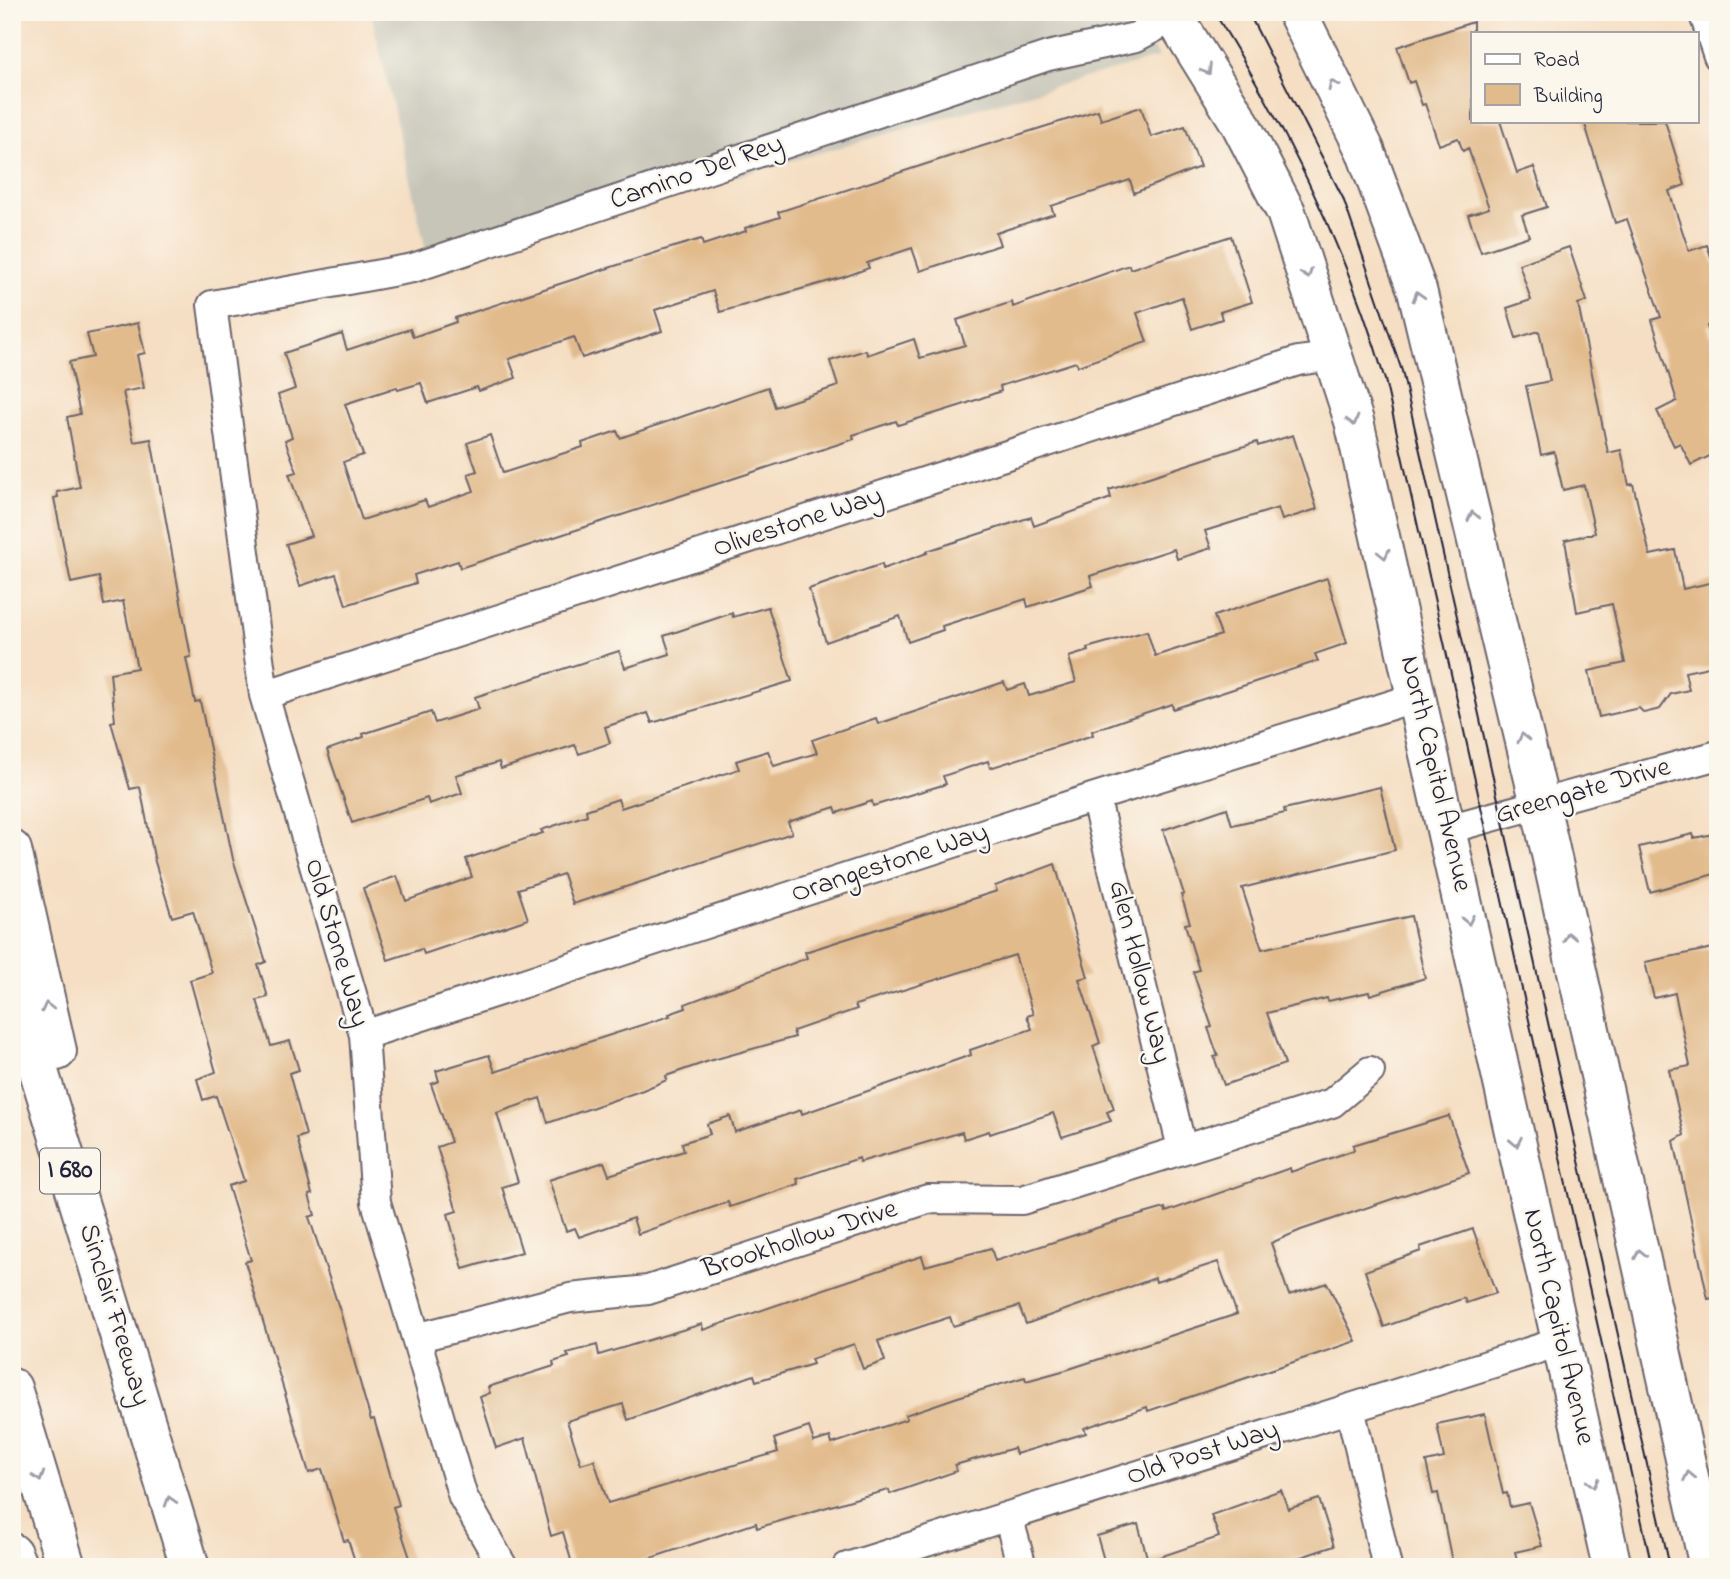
<svg xmlns="http://www.w3.org/2000/svg" width="1730" height="1579" viewBox="0 0 1730 1579" font-family="'Indie Flower',sans-serif">
<style>
.industrial{fill:#c6c5b8}
.building{fill:#e2bb8d;fill-rule:evenodd}
.lines{fill:none;stroke-linecap:round;stroke-linejoin:round}
.minor-casing{stroke:#6c646b;stroke-width:32}
.primary-casing{stroke:#6c646b;stroke-width:42}
.motorway-casing{stroke:#6c646b;stroke-width:42}
.minor{stroke:#fff;stroke-width:28}
.primary{stroke:#fff;stroke-width:38}
.motorway{stroke:#fff;stroke-width:38}
.tram{stroke:#22223b;stroke-width:2}
.oneway{stroke:#9c9ca7}
.labels{text-anchor:middle;dominant-baseline:central;stroke-width:5;stroke-linejoin:round;paint-order:stroke}
.shield{fill:#fbf7ec;stroke:#636270;stroke-width:2}
.shield-label{font-size:26px;font-weight:bold;fill:#22223b}
.street-label{font-size:28px;fill:#22223b;stroke:#fbf7ec}
</style>
<rect width="100%" height="100%" fill="#fbf7ec"/>
<filter id="ink" filterUnits="userSpaceOnUse"><feTurbulence type="fractalNoise" baseFrequency=".0143" numOctaves="2"/><feDisplacementMap in="SourceGraphic" scale="14" xChannelSelector="R" yChannelSelector="G"/><feConvolveMatrix kernelMatrix="1 2 1 2 8 2 1 2 1" color-interpolation-filters="sRGB"/></filter>
<filter id="wash" filterUnits="userSpaceOnUse"><feTurbulence type="fractalNoise" baseFrequency=".00686" numOctaves="4" result="noise"/><feDisplacementMap in="SourceGraphic" scale="28" xChannelSelector="R" yChannelSelector="G"/><feGaussianBlur stdDeviation="1.57" result="paint"/><feColorMatrix in="noise" values="0 0 0 0 0 0 0 0 0 0 0 0 0 0 0 0 0 1.4 0 .05"/><feComposite in="paint" operator="in"/></filter>
<g filter="url(#wash)">
<rect width="100%" height="100%" fill="#f5dec3"/>
<!-- industrial -->
<path class="industrial" d="M371 12H1134L1159 57 429 263Z"/>
<g id="blocks">
<!-- building -->
<path class="building" d="M1473 22V121H1500L1517 173 1534 167 1547 207 1522 215 1529 236 1481 252 1468 215 1489 208 1468 148 1463 151 1458 138 1439 145 1425 104 1422 105 1414 81 1409 83 1397 47Z
M1141 107 1151 137 1185 126 1200 167 1134 193 1130 180 1051 206 1054 214 996 233 1000 245 920 271 912 248 867 263 869 268 844 277 720 312 713 291 655 310 662 331 582 358 574 337 509 359 516 378 479 391 477 387 428 403 421 383 398 390 397 387 345 404 363 455 343 462 362 520 425 500 428 507 474 491 468 474 477 471 467 443 490 435 503 473 583 447 582 443 617 431 620 438 768 387 775 407 838 386 830 361 866 350 867 355 914 339 920 358 965 345 957 320 1012 302 1013 307 1129 265 1130 269 1231 236 1252 302 1220 312 1222 319 1192 329 1182 297 1137 313 1147 342 1078 366 1076 362 1000 386 1001 391 962 405 898 425 896 421 853 435 854 439 460 568 458 561 414 575 416 583 346 605 336 574 300 586 286 544 311 536 289 474 297 472 285 440 292 437 278 395 295 389 284 353 342 334 347 350 410 329 413 337 456 322 455 318 664 250 701 239 703 245 746 231 745 228 780 217 778 212 951 156 1098 110 1101 120Z
M1584 121H1665L1685 185 1669 191 1689 251 1707 245 1718 277V322L1707 326 1718 360V452L1691 465 1680 443 1674 446 1657 411 1677 401 1652 320 1661 317 1627 219 1615 223Z
M1569 247 1587 301 1578 304 1608 453 1621 450 1629 485 1633 484 1650 555 1675 550 1683 589 1718 581V665L1685 672 1689 690 1671 694 1660 709 1644 713 1639 708 1599 717 1589 671 1625 663 1612 604 1577 612 1565 540 1595 533 1584 485 1563 490 1554 452 1541 455 1526 386 1550 381 1539 331 1516 338 1507 308 1531 300 1519 264Z
M138 323 145 353 137 355 144 388 123 392 134 442 151 439 191 657 186 658 195 702 200 701 233 859 266 962 258 965 268 997 257 1000 271 1046 290 1041 299 1070 289 1073 306 1135 297 1138 312 1194 309 1195 315 1215 309 1217 340 1311 365 1400 371 1420 374 1419 399 1505 393 1507 413 1567H357L348 1540 344 1541 322 1469 309 1473 245 1262 251 1260 228 1186 244 1181 216 1096 203 1100 197 1079 216 1072 190 980 212 973 193 911 172 917 155 862 140 787 130 789 111 722 115 721 110 673 137 668 123 601 104 605 99 577 71 583 54 498 58 497 57 492 80 487 67 417 80 414 69 362 93 357 87 334Z
M1293 435 1317 509 1282 520 1278 508 1205 531 1211 548 1177 559 1174 549 1090 576 1093 586 1028 607 1026 599 942 626 943 630 908 642 900 616 826 642 809 589 882 564 883 569 927 553V551L1031 517 1034 526 1111 498 1109 490 1257 442 1258 446Z
M1327 578 1347 643 1315 654 1318 661 1173 709 1172 704 1126 719 1092 731 1093 735 990 768 988 761 943 776 946 784 873 806 872 801 837 813 835 807 788 822 792 833 573 904 563 874 518 889 528 919 424 954 422 949 388 960 363 888 397 876 406 901 472 877 466 859 543 833 541 830 587 815 586 810 618 799 621 808 739 769 736 761 768 751 774 766 817 753 812 740 876 718 878 724 1004 682 1007 690 1025 684 1029 696 1076 682 1069 657 1088 651 1087 648 1147 631 1155 656 1221 635 1214 616Z
M768 607 792 681 652 723 648 713 605 727 610 743 579 754 575 745 501 769 499 762 456 775 462 793 429 804 427 798 352 823 327 750 364 737 363 734 431 712 435 723 479 709 475 697 619 651 625 668 670 654 664 636 732 613 733 617Z
M1380 787 1395 850 1242 888 1262 949 1411 916 1425 978 1370 995 1369 992 1328 1001 1327 998 1267 1013 1285 1064 1224 1085 1214 1057 1218 1056 1208 1028 1212 1027 1193 972 1199 970 1185 924 1190 923 1181 895 1184 894 1163 830 1227 808 1232 825 1285 813 1284 809Z
M1718 833V873L1650 892 1639 847 1693 834 1694 838Z
M1055 864 1088 977 1079 979 1100 1043 1093 1046 1114 1109 1107 1112 1111 1121 1062 1137 1053 1113 990 1134 989 1131 964 1139 962 1132 860 1162 859 1158 797 1179 799 1184 730 1207 728 1202 638 1234 633 1218 579 1237 575 1228 566 1231 549 1180 604 1162 609 1175 684 1151 682 1143 710 1134 707 1124 730 1116 735 1132 801 1110 802 1114 971 1055 970 1050 1032 1029 1027 1016 1033 1014 1015 955 855 1005 857 1009 793 1031 795 1037 709 1061 666 1076 667 1080 643 1090 548 1123 540 1098 497 1113 518 1182 502 1187 522 1252 463 1269 448 1214 457 1211 437 1147 451 1142 431 1084 439 1081 436 1071 489 1055 495 1072 670 1016 669 1014 686 1008 685 1004 807 958 805 952 997 891 995 886Z
M1718 947V1297L1708 1299 1674 1141 1684 1135 1669 1070 1690 1066 1675 993 1654 998 1645 962Z
M1449 1116 1469 1173 1301 1230 1271 1243 1289 1295 1327 1283 1356 1341 1148 1411 1147 1407 1121 1416 1084 1428 1086 1433 1016 1454 1014 1448 955 1465 957 1471 890 1494 889 1490 861 1497 757 1528 756 1523 624 1567H573L563 1532 551 1536 525 1438 496 1448 480 1397 490 1393 488 1387 554 1366 553 1362 569 1357 567 1353 597 1345 599 1355 702 1324 703 1330 922 1256 925 1266 991 1248 995 1261 1112 1223 1165 1208 1166 1212 1290 1168 1291 1172 1354 1150 1353 1145ZM1218 1262 1237 1314 1066 1370 1026 1381 1025 1377 958 1397 905 1415 907 1419 832 1444 830 1437 814 1442 809 1427 774 1439 778 1452 608 1503 594 1460 581 1464 567 1421 623 1404 628 1420 754 1375 756 1381 813 1364 811 1359 854 1344 863 1369 885 1361 878 1341 950 1317 953 1326 1019 1306 1026 1324 1155 1278 1156 1282Z
M1473 1229 1496 1293 1466 1303 1464 1298 1384 1327 1365 1271 1421 1251 1420 1247Z
M1485 1414 1503 1494 1507 1493 1510 1507 1529 1503 1542 1546 1515 1552 1519 1567H1453L1438 1493 1433 1494 1426 1462 1444 1458 1437 1424Z
M1281 1490 1288 1509 1319 1499 1334 1546 1271 1567H1106L1097 1536 1138 1524 1148 1561 1219 1537 1211 1515Z"/>
</g>
</g>
<g filter="url(#ink)">
<use href="#blocks" fill-opacity="0" stroke="#6c646b" stroke-width="2"/>
<g class="lines">
<defs>
<path id="minor" d="M1703 12 1718 56
M264 695 1298 361 1334 356
M1095 797 1182 1148
M1448 829 1718 755
M364 1035 1095 797 1417 697
M416 1338 570 1298 648 1290 928 1199 1022 1200 1332 1103 1370 1071
M1350 1408 1387 1567
M1008 1516 1022 1567
M503 1567 463 1497 376 1202 364 1035 264 695 212 305 413 268 1048 56 1136 37 1174 17
M847 1567 1560 1342"/>
<path id="primary" d="M1171 12 1240 123 1286 212 1354 421 1612 1567
M1297 12 1365 150 1417 290 1540 804 1709 1567"/>
<path id="motorway" d="M12 850 57 1051
M12 983 190 1567
M12 1388 66 1567
M12 1553 18 1567"/>
</defs>
<!-- minor casing -->
<use href="#minor" class="minor-casing"/>
<!-- primary casing -->
<use href="#primary" class="primary-casing"/>
<!-- motorway casing -->
<use href="#motorway" class="motorway-casing"/>
<!-- minor -->
<use href="#minor" class="minor"/>
<!-- primary -->
<use href="#primary" class="primary"/>
<!-- motorway -->
<use href="#motorway" class="motorway"/>
<!-- tram -->
<path class="tram" d="M1214 12C1287 128 1346 248 1385 380L1652 1567
M1248 12 1343 198 1402 371 1670 1567"/>
</g>
<!-- one-way arrows -->
<defs><path id="oneway-chevron" d="M-2-3.5L2.5 0L-2 3.5" fill="none" stroke-width="1.6" stroke-linecap="round" stroke-linejoin="round" transform="scale(1.75)"/></defs>
<g class="oneway">
<use href="#oneway-chevron" transform="translate(1207 70) rotate(58)"/>
<use href="#oneway-chevron" transform="translate(1333 85) rotate(-116)"/>
<use href="#oneway-chevron" transform="translate(1307 274) rotate(71)"/>
<use href="#oneway-chevron" transform="translate(1418 296) rotate(-106)"/>
<use href="#oneway-chevron" transform="translate(1353 421) rotate(75)"/>
<use href="#oneway-chevron" transform="translate(1473 516) rotate(-103)"/>
<use href="#oneway-chevron" transform="translate(1384 554) rotate(77)"/>
<use href="#oneway-chevron" transform="translate(1523 738) rotate(-103)"/>
<use href="#oneway-chevron" transform="translate(1468 920) rotate(78)"/>
<use href="#oneway-chevron" transform="translate(1569 937) rotate(-102)"/>
<use href="#oneway-chevron" transform="translate(47 1007) rotate(-103)"/>
<use href="#oneway-chevron" transform="translate(1516 1142) rotate(78)"/>
<use href="#oneway-chevron" transform="translate(1640 1254) rotate(-102)"/>
<use href="#oneway-chevron" transform="translate(1689 1476) rotate(-102)"/>
<use href="#oneway-chevron" transform="translate(39 1477) rotate(73)"/>
<use href="#oneway-chevron" transform="translate(1593 1483) rotate(77)"/>
<use href="#oneway-chevron" transform="translate(170 1501) rotate(-107)"/>
</g>
</g>
<g class="labels">
<!-- shield labels -->
<rect class="shield" x="40" y="1148.5" width="60" height="45" rx="5"/>
<g class="shield-label">
<text x="70" y="1171">I 680</text>
</g>
<!-- street labels -->
<g class="street-label">
<text transform="translate(697 173) rotate(-19)">Camino Del Rey</text>
<text transform="translate(798 523) rotate(-18)">Olivestone Way</text>
<text transform="translate(1435 774) rotate(77)">North Capitol Avenue</text>
<text transform="translate(1583 792) rotate(-16)">Greengate Drive</text>
<text transform="translate(890 864) rotate(-18)">Orangestone Way</text>
<text transform="translate(336 943) rotate(74)">Old Stone Way</text>
<text transform="translate(1139 972) rotate(76)">Glen Hollow Way</text>
<text transform="translate(800 1240) rotate(-18)">Brookhollow Drive</text>
<text transform="translate(114 1315) rotate(73)">Sinclair Freeway</text>
<text transform="translate(1558 1327) rotate(77)">North Capitol Avenue</text>
<text transform="translate(1203 1454) rotate(-18)">Old Post Way</text>
</g>
</g>
<!-- margin -->
<rect width="1730" height="1579" fill="none" stroke="#fbf7ec" stroke-width="42"/>
<!-- legend -->
<rect x="1471" y="32" width="228" height="91" fill="#fbf7ec" stroke="#a4a2a5" stroke-width="2"/>
<rect x="1485" y="54" width="35" height="10" fill="#ffffff" stroke="#a4a2a5" stroke-width="2"/>
<text x="1534" y="66" font-size="21" fill="#22223b">Road</text>
<rect x="1485" y="84" width="35" height="21" fill="#e2bb8d" stroke="#a4a2a5" stroke-width="2"/>
<text x="1534" y="102" font-size="21" fill="#22223b">Building</text>
</svg>
